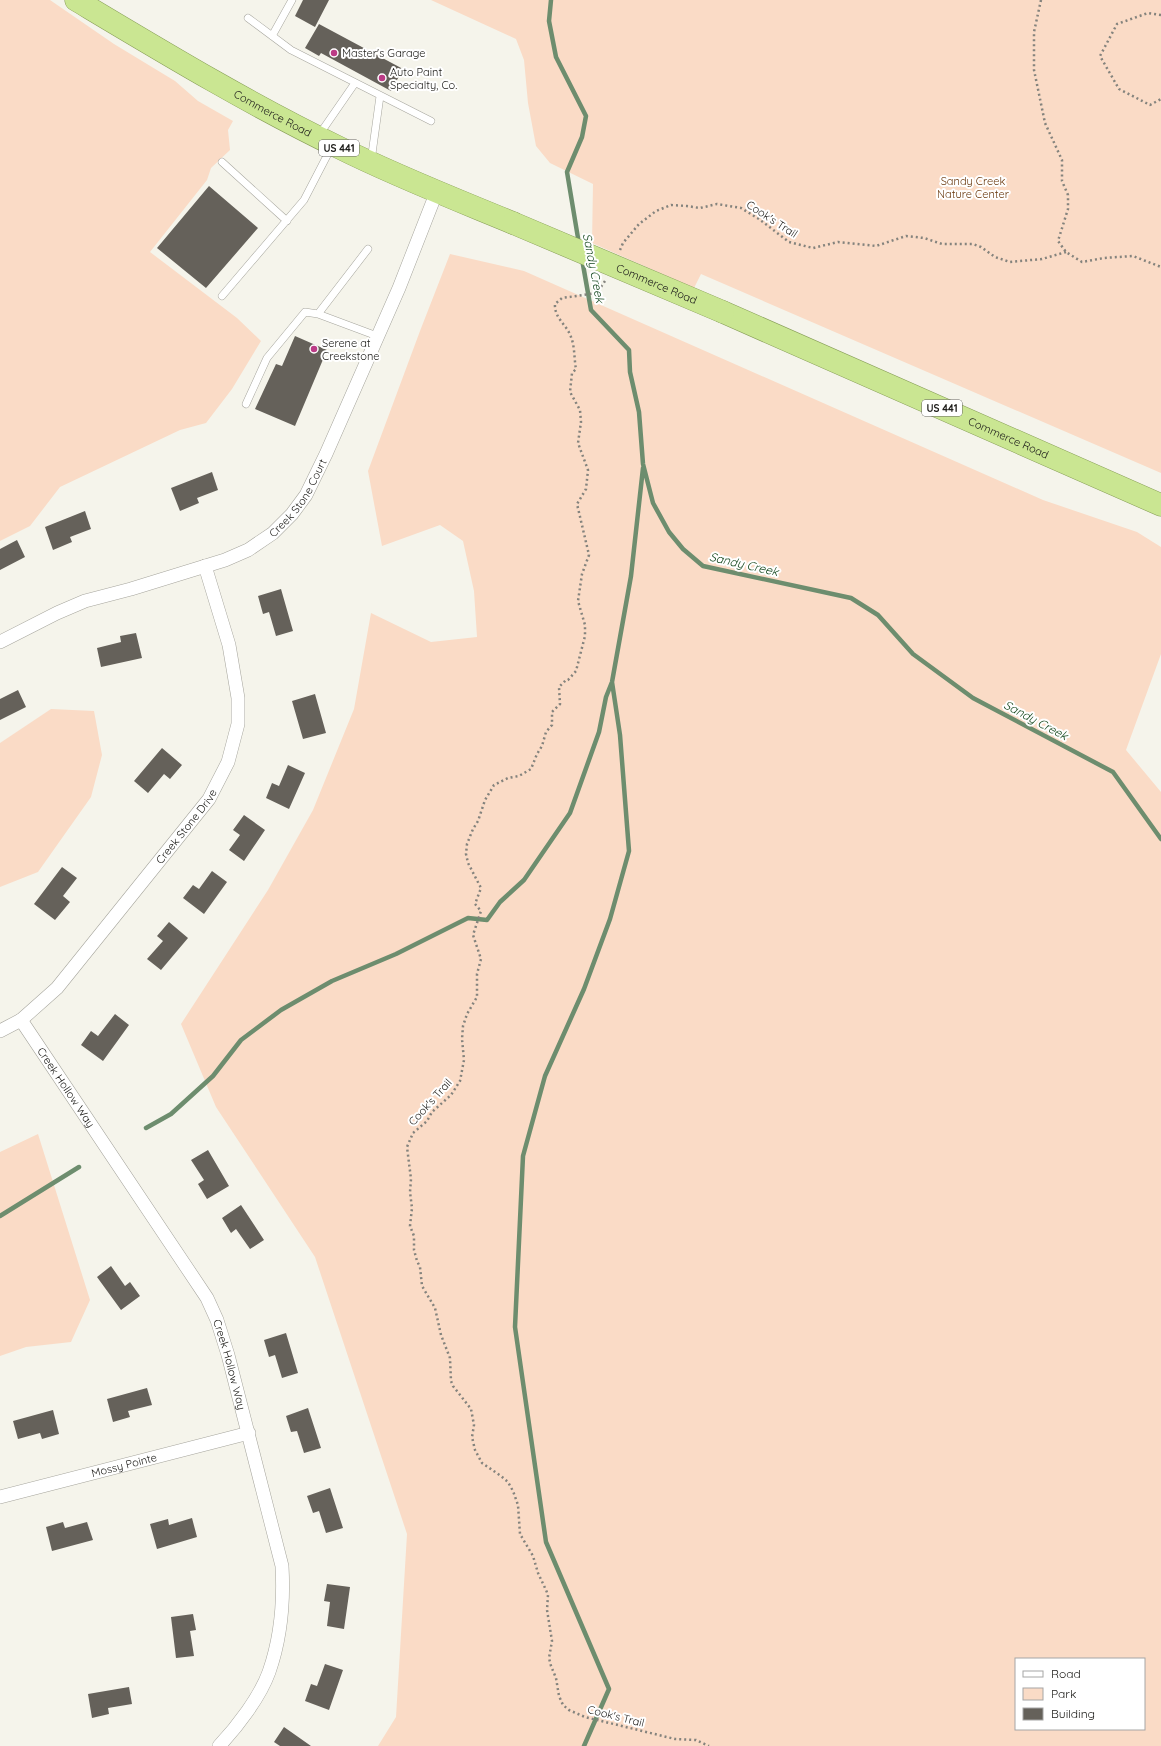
<svg xmlns="http://www.w3.org/2000/svg" width="1161" height="1746" viewBox="0 0 1161 1746" font-family="Quicksand,sans-serif">
<style>
.green{fill:#fadbc6;fill-rule:evenodd}
.lines{fill:none;stroke-linecap:round;stroke-linejoin:round}
.stream{stroke:#6d8d6e;stroke-width:4.5}
.building{fill:#65615a}
.service-casing{stroke:#a6a59d;stroke-width:8}
.minor-casing{stroke:#a6a59d;stroke-width:14}
.trunk-casing{stroke:#869c57;stroke-width:23}
.path{stroke:#84837d;stroke-width:2.5;stroke-dasharray:2 3;stroke-linecap:butt}
.service{stroke:#fff;stroke-width:7}
.minor{stroke:#fff;stroke-width:13}
.trunk{stroke:#cae692;stroke-width:22}
.trunk-bridge-casing{stroke:#869c57;stroke-width:23;stroke-linecap:butt}
.trunk-bridge{stroke:#cae692;stroke-width:22}
.poi-dot{fill:#bc3b86;stroke:#fff;stroke-width:1.5}
.labels{text-anchor:middle;dominant-baseline:central;stroke-width:4;stroke-linejoin:round;paint-order:stroke}
.shield{fill:#fff;stroke:#646361;stroke-width:1}
.shield-label{font-size:10px;font-weight:bold;fill:#21201d}
.poi-label{font-size:11px;fill:#21201d;stroke:#fff;text-anchor:start}
.street-label{font-size:11px;fill:#21201d;stroke:#fff}
.park-label{font-size:11px;fill:#69380d;stroke:#fff}
.water-label{font-size:12px;font-style:italic;fill:#15481e;stroke:#fff}
</style>
<rect width="100%" height="100%" fill="#f5f4eb"/>
<!-- green -->
<path class="green" d="M0 0H50L114 44 175 81 198 101 233 121 228 130 230 150 211 168 207 180 150 252 237 318 261 341 232 389 206 423 180 430 60 487 30 526 0 541Z
M431 0H1161V473L701 274 694 288 592 243 593 184 550 163 536 146 528 103 524 60 516 39Z
M450 254 524 271 1043 500 1137 532 1161 547V654L1126 750 1161 792V1746H378L396 1717 407 1534 315 1257 216 1107 181 1024 268 890 313 810 354 709 371 613 431 642 477 637 474 591 463 541 440 525 382 546 368 471 420 331ZM1016 1659H1144V1729H1016Z
M51 709 94 711 102 755 91 797 38 872 0 887V743Z
M38 1134 90 1300 71 1342 26 1347 0 1356V1152Z"/>
<g class="lines">
<!-- stream -->
<path class="stream" d="M551 0 549 21 556 57 586 116 582 137 567 172 579 244
M582 259 591 310 629 350 630 372 639 412 643 464 653 503 669 532 683 549 703 566 851 598 878 615 913 654 973 698 1113 772 1161 839
M146 1128 171 1114 213 1076 241 1040 281 1010 332 981 396 954 468 918 487 920 500 902 524 880 570 813 599 732 606 697 612 682 631 576 643 468
M0 1216 79 1167
M584 1746 609 1689 546 1542 515 1327 523 1156 545 1076 584 989 610 919 629 851 620 735 612 682"/>
</g>
<!-- building -->
<path class="building" d="M303 0H329L315 27 295 16Z
M319 24 403 69 391 91 321 53 319 56 305 48Z
M209 186 258 228 206 288 157 248Z
M295 336 327 350 295 426 255 409 276 364 282 366Z
M212 472 218 490 197 498 199 503 180 511 171 488Z
M85 511 91 529 70 537 72 542 53 550 45 527Z
M17 540 25 557 0 570V549Z
M281 589 293 631 276 636 269 612 263 614 258 596Z
M136 633 142 658 101 667 97 648 121 642 120 636Z
M18 690 26 707 0 720V699Z
M315 694 326 733 303 739 292 701Z
M162 748 182 765 170 779 164 774 148 793 134 781Z
M288 765 305 773 289 809 266 798 272 783 279 786Z
M244 815 265 830 244 861 229 850 240 835 233 830Z
M62 867 77 878 63 896 70 902 55 920 34 904Z
M212 871 227 882 204 914 183 898 193 885 199 889Z
M169 922 188 938 161 970 147 959 163 941 157 936Z
M115 1014 129 1025 103 1061 81 1045 91 1031 98 1036Z
M208 1150 229 1186 207 1199 198 1184 204 1180 191 1160Z
M241 1205 264 1240 250 1249 236 1229 231 1233 222 1218Z
M111 1266 125 1286 130 1282 140 1296 121 1310 97 1277Z
M286 1333 298 1373 282 1378 275 1355 269 1357 264 1340Z
M147 1388 152 1405 128 1411 130 1417 113 1422 107 1399Z
M308 1408 321 1448 304 1453 297 1431 291 1432 286 1416Z
M53 1410 59 1434 42 1439 40 1433 18 1439 13 1421Z
M330 1488 343 1528 326 1533 319 1511 313 1513 307 1496Z
M192 1518 197 1537 157 1549 150 1524 168 1519 169 1525Z
M63 1522 65 1528 87 1522 93 1540 52 1551 46 1527Z
M327 1584 350 1587 344 1629 327 1626 330 1602 324 1601Z
M193 1614 196 1630 190 1631 194 1656 176 1658 171 1617Z
M325 1664 343 1670 329 1710 305 1701 311 1684 317 1686Z
M129 1687 132 1704 108 1708 109 1714 92 1718 88 1694Z
M284 1727 311 1746H280L274 1742Z"/>
<g class="lines">
<defs>
<path id="service" d="M248 18 291 50 431 121
M272 36 292 0
M319 135 355 83
M371 161 380 96
M222 162 287 221
M368 249 318 314 377 336
M222 296 304 200 332 146
M246 404 267 358 305 312 318 314"/>
<g id="minor">
<path id="s1" d="M0 642 57 613 85 601 131 589 225 560 248 550 273 533 292 514 306 495 326 454 399 288 437 191"/>
<path id="s2" d="M21 1020 207 1298 217 1320 228 1355 282 1566C284 1601 281 1638 269 1672 260 1697 237 1727 219 1746"/>
<path id="s3" d="M0 1031 21 1020 57 988 209 799 228 762 238 724V698L229 645 205 566"/>
<path id="s4" d="M0 1497 249 1433"/>
</g>
<g id="trunk">
<path id="s5" d="M76 0C163 52 249 104 340 148 396 176 455 199 513 223"/>
<path id="s6" d="M723 312 1161 505"/>
</g>
</defs>
<!-- service casing -->
<use href="#service" class="service-casing"/>
<!-- minor casing -->
<use href="#minor" class="minor-casing"/>
<!-- trunk casing -->
<use href="#trunk" class="trunk-casing"/>
<!-- path -->
<path class="path" d="M1041 0 1034 32V70L1045 123 1062 160V181L1068 195V209L1058 241 1066 252 1082 262 1104 258 1133 256 1161 267
M1161 15 1148 13 1117 24 1100 56 1119 89 1150 105 1161 99
M620 250 623 243 639 224 656 211 671 205 687 206 700 208 717 204 741 208 759 219 789 242 813 248 838 242 876 246 906 236 924 238 942 244H973L981 247 995 257 1010 262 1042 259 1066 252
M605 281 597 293 562 298 555 304C554 318 567 325 571 337 575 347 574 359 576 369L572 373 570 392 580 410 581 422 578 443 588 470 586 489 577 504 589 555 582 574 578 601 585 625V636L576 671 568 680H566L559 687 560 704 552 712V725L546 732 542 746 537 754 531 769 519 776 508 778 494 785 485 800 478 821 473 829 467 844 466 854 468 863 481 888 475 904 481 911 473 935 481 959 477 974V997L467 1014 463 1026 462 1039 464 1060 460 1081 451 1095 432 1112 427 1121 413 1133 407 1147 411 1179 410 1192 412 1208 410 1226 414 1236V1250L417 1261 420 1267 422 1286 435 1308 441 1335 450 1358 451 1381 453 1386 471 1409 474 1425 472 1437 475 1450 482 1463 501 1476 508 1482 513 1491 518 1505 520 1534 533 1556 538 1573 546 1590 548 1595 547 1610 552 1641 549 1658 551 1666 556 1678 559 1696 563 1705 569 1710 585 1717 675 1739 696 1740 709 1746"/>
<!-- service -->
<use href="#service" class="service"/>
<!-- minor -->
<use href="#minor" class="minor"/>
<!-- trunk -->
<use href="#trunk" class="trunk"/>
<defs>
<g id="trunk-bridge">
<path id="s7" d="M513 223 723 312"/>
</g>
</defs>
<!-- trunk-bridge casing -->
<use href="#trunk-bridge" class="trunk-bridge-casing"/>
<!-- trunk-bridge -->
<use href="#trunk-bridge" class="trunk-bridge"/>
</g>
<!-- markers -->
<g class="poi-dot">
<circle cx="334" cy="53" r="4"/>
<circle cx="382" cy="78" r="4"/>
<circle cx="314" cy="349" r="4"/>
</g>
<g class="labels">
<!-- shield labels -->
<g class="shield">
<rect x="319" y="140" width="40" height="16" rx="3"/>
<rect x="922" y="400" width="40" height="16" rx="3"/>
</g>
<g class="shield-label">
<text x="339" y="148">US 441</text>
<text x="942" y="408">US 441</text>
</g>
<!-- poi labels -->
<g class="poi-label">
<text x="342" y="53">Master's Garage</text>
<text x="390" y="72">Auto Paint<tspan x="390" dy="13">Specialty, Co.</tspan></text>
<text x="322" y="343">Serene at<tspan x="322" dy="13">Creekstone</tspan></text>
</g>
<!-- street labels -->
<g class="street-label">
<text stroke="none"><textPath href="#s5" startOffset="227">Commerce Road</textPath></text>
<text transform="translate(772 219) rotate(33)">Cook's Trail</text>
<text stroke="none"><textPath href="#s7" startOffset="156">Commerce Road</textPath></text>
<text stroke="none"><textPath href="#s6" startOffset="312">Commerce Road</textPath></text>
<text stroke="none"><textPath href="#s1" startOffset="339">Creek Stone Court</textPath></text>
<text stroke="none"><textPath href="#s3" startOffset="279">Creek Stone Drive</textPath></text>
<text stroke="none"><textPath href="#s2" startOffset="81">Creek Hollow Way</textPath></text>
<text transform="translate(430 1102) rotate(-48)">Cook's Trail</text>
<text stroke="none"><textPath href="#s2" startOffset="405">Creek Hollow Way</textPath></text>
<text stroke="none"><textPath href="#s4" startOffset="128">Mossy Pointe</textPath></text>
<text transform="translate(616 1716) rotate(14)">Cook's Trail</text>
</g>
<!-- park labels -->
<g class="park-label">
<text x="973" y="181">Sandy Creek<tspan x="973" dy="13">Nature Center</tspan></text>
</g>
<!-- water labels -->
<g class="water-label">
<text transform="translate(594 268) rotate(79)">Sandy Creek</text>
<text transform="translate(744 564) rotate(13)">Sandy Creek</text>
<text transform="translate(1036 720) rotate(28)">Sandy Creek</text>
</g>
</g>
<!-- legend -->
<rect x="1015" y="1658" width="130" height="72" fill="#ffffff" stroke="#a6a6a5"/>
<rect x="1023" y="1671" width="20" height="6" fill="#ffffff" stroke="#a6a6a5"/>
<text x="1051" y="1678" font-size="12" fill="#21201d">Road</text>
<rect x="1023" y="1688" width="20" height="12" fill="#fadbc6" stroke="#a6a6a5"/>
<text x="1051" y="1698" font-size="12" fill="#21201d">Park</text>
<rect x="1023" y="1708" width="20" height="12" fill="#65615a" stroke="#a6a6a5"/>
<text x="1051" y="1718" font-size="12" fill="#21201d">Building</text>
</svg>
